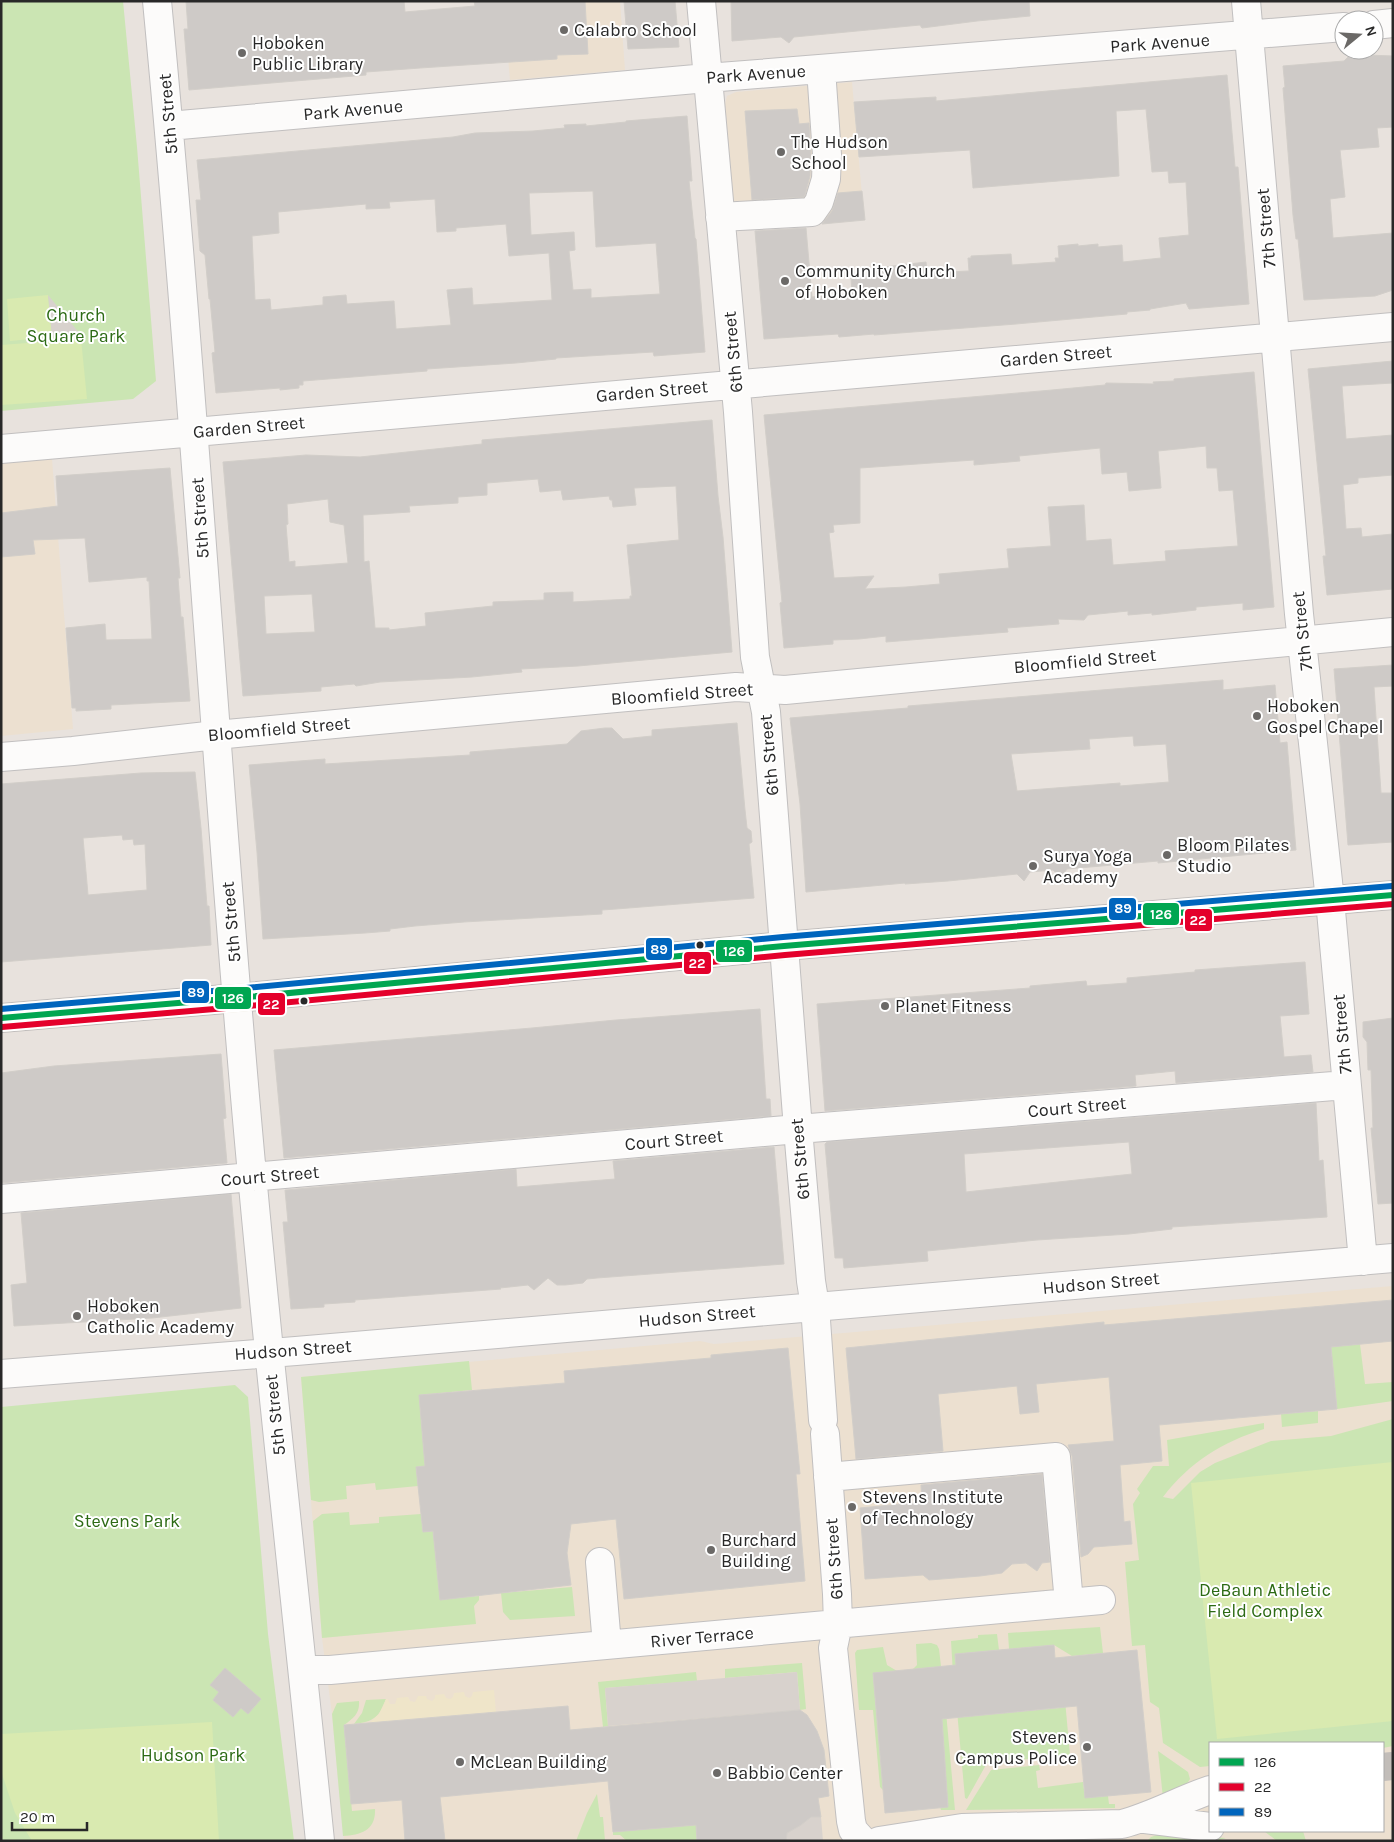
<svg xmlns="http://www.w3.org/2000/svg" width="1394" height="1842" viewBox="0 0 1394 1842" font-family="Karla,sans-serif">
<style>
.education{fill:#ece0d0;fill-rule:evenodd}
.green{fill:#cbe5b3}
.sand{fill:#efe5c9}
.pitch{fill:#d9eab0}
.plaza{fill:#d8d2cd}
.building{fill:#cecac7;stroke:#d2cec9;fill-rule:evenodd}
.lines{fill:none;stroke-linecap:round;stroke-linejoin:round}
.minor-tunnel{stroke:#c2bdb9;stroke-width:28;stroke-dasharray:28 14;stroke-linecap:butt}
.minor-casing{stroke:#c1bfbf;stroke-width:30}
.major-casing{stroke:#c0bdbc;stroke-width:30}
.minor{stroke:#fcfbfa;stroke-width:28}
.major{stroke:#e7e0d1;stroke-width:28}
.bus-1-casing{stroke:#fff;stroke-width:10}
.bus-2-casing{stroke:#fff;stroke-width:10}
.bus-3-casing{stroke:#fff;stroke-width:10}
.bus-1{stroke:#00a651;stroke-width:6}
.bus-2{stroke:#e4002b;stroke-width:6}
.bus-3{stroke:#0065bd;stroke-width:6}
.poi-dot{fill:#6b6967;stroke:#fff;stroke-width:2}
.bus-dot{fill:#282828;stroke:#fff;stroke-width:2}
.labels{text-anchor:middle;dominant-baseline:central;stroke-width:4;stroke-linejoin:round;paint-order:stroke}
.poi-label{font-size:18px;fill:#282828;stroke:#fff;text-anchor:start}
.street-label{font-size:18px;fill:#282828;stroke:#fff}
.park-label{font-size:18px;fill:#2c6a14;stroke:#fff}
.line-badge{stroke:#fff;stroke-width:2}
.badge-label{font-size:14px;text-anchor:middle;font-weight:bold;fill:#fff}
</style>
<rect width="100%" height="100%" fill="#e8e2dd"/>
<!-- education -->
<path class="education" d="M503 1H620L625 70 510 80Z
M852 82 864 218 736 230 725 104 727 96 736 92Z
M52 459 73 729 1 736V463Z
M1393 1286V1841H344L332 1714 322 1638 301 1377 700 1341 714 1344ZM1210 1743H1383V1831H1210Z"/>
<!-- green -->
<path class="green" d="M1 1H123L137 147 156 381 133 399 1 411Z
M1360 1344 1365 1384 1393 1382V1401L1337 1409 1331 1347Z
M469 1361 472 1390 419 1395 425 1466 416 1467 418 1486 376 1490 375 1483 346 1486 347 1499 319 1502 311 1500 301 1377Z
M235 1385 248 1397 268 1634 294 1841H1V1407Z
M1318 1411V1423L1282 1427 1281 1414Z
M1393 1419V1746L1383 1748V1743H1210V1766L1200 1767 1163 1743 1159 1708 1150 1702 1145 1645 1132 1646 1125 1562 1139 1560 1133 1504 1140 1493 1137 1489 1153 1466H1169L1167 1440 1264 1423V1429C1222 1442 1190 1462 1163 1497L1173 1499 1200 1472 1215 1463 1271 1441 1331 1436Z
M349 1512 350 1525 379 1523V1517L421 1514 423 1532 433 1531 440 1599 479 1596V1600L474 1606 476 1624 322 1638 313 1521 322 1514Z
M572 1587 575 1616 510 1620 503 1612 501 1593Z
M1100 1627 1103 1653 1072 1656 1054 1645 1009 1649 1008 1633Z
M997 1634 999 1650 955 1654 957 1674H953L951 1641 978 1638V1635Z
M931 1643 937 1645 939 1649 942 1675 937 1667 913 1669 917 1665 916 1644Z
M883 1647 887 1665 897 1671 873 1674 883 1790 880 1787 873 1710H859L855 1653 857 1650Z
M802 1663 806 1709 800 1710 797 1672 725 1678V1669Z
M696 1672 697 1681 605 1688 608 1726 603 1727 598 1682Z
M1063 1678 1070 1755 987 1763 967 1799 965 1798 955 1689 961 1717 1059 1708Z
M939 1690H944L955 1810H941L940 1807 948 1806Z
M386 1699C380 1717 373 1722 354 1724L362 1713 366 1700Z
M359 1701C360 1713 354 1718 344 1725L352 1811 375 1809C376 1830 361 1835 343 1836L332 1714 337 1703Z
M1158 1751 1188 1772 1190 1779 1183 1790 1163 1798Z
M1039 1765 1040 1770 1036 1771 1038 1788 1083 1782 1085 1797 1108 1796 1109 1804H1115V1808L966 1810 991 1770Z
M597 1794 600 1817H603L605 1841H576L587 1813Z
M696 1825 697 1841H627L620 1835H613V1832Z
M1264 1831H1303L1306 1841H1277Z
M1160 1834 1226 1838 1216 1841H1147L1151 1837Z"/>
<!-- sand -->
<path class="sand" d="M494 1690 496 1712 369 1723 379 1714 386 1699H388L390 1704H395L397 1698 408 1697 410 1701 415 1702 418 1696H426L427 1699 432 1701 435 1698V1695L444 1694 446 1698 450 1699 453 1697 454 1693 464 1692 465 1696 469 1698 472 1696 473 1692Z"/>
<!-- pitch -->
<path class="pitch" d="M48 295 52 337 10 341 7 299Z
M81 339 87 399 1 405V345Z
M1393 1462V1721L1217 1739 1191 1483Z
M212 1722 219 1841H32L15 1813 2 1774 1 1734Z"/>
<!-- plaza -->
<path class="plaza" d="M48 295 80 334 52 337Z
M797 1672 800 1710 608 1726 605 1688Z
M1393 1752V1775L1383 1776V1753Z
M811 1817H821L823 1841H772L801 1825Z"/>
<!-- building -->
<path class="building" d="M186 1H404L405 12 475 6 474 1H585L588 54 557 55V59L420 68 366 72V75L189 90 184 29H188Z
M624 1H675L679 47 628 49Z
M731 1H1029L1030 16 977 21 922 28 920 25 794 37 789 43 781 37 732 41Z
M1366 55 1393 56V127L1377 128 1379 147 1340 150 1345 197 1330 199 1333 238 1393 233V290L1375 296 1304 300 1298 239H1296L1293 215 1283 88 1285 87 1283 66 1344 61 1348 57Z
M1227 75 1235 167H1238L1249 304 1189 309 1186 303 1150 309V310L1127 312V314L1016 324 874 335V334L839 337 838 334 764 339 755 231 806 228 812 297 852 294 851 278 870 276 868 269 926 262 927 273 969 271 968 258H971V256L1011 254 1012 265 1056 262 1055 258H1059L1058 246 1078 244V246L1098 244V247L1122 245 1123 262 1161 258 1159 238 1189 235 1186 182 1169 183 1168 171 1152 172 1146 109 1116 111 1119 176 973 188 970 150 859 157 854 102 936 97V101Z
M797 109 799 124 809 123 811 155 810 176 805 195 804 197 752 200 745 111Z
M687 116 692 181H689L695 238 696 239 705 352 654 356 653 352 556 358V359L516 363 427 369V371L303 381V385H299V388L280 390V388L216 393 212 353 215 352 210 299H209L205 255 200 251 196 200H201L197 160 453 137 475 133 533 131 565 128 564 125 586 124V126L626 122V121ZM593 191 596 247 656 243 660 294 591 298V289L573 290 569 251 575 250 574 232 531 235 529 193ZM435 199 437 232 456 231V228L506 224 509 256 549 253 552 300 473 305 472 288 447 290 451 325 396 329 394 301 347 304 346 295 323 297V305L271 310 270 299 255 300 252 236 279 233 278 212 366 204V209L390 208 389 202Z
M862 191 865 220 822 224 832 211 838 193Z
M1393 361V383L1342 386 1346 439 1393 435V475L1358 478V483L1343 485 1346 529 1361 528 1362 537 1393 534V589L1327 595 1323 556H1326L1308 369Z
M1254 372 1274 607 1243 610V603L1196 607V610L1152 615V613L1128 615V611L1088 615 1084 620 1058 619 1059 624 1007 628 1008 632 886 642V636L859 639 833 640V644L784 648 780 603 782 602 764 415 1052 390 1105 385 1106 383 1154 384 1153 382 1174 381V379ZM1206 446 1207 468H1217L1219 491 1233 490 1238 546 1165 551 1166 561 1113 565 1111 539 1086 541 1084 505 1048 507 1051 546 1007 549 1009 568 939 574 940 584 906 587 865 589 874 576 834 578 829 533 834 532 833 525 860 523V468L974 460V465L1020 461 1019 456 1100 448 1102 474 1127 472 1129 491 1161 488 1158 451Z
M712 420 718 496 723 537 732 652 578 666 521 669 522 672 472 677 380 682 356 686 354 684 321 687V691L243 696 223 462 306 455 360 457 482 444V440ZM538 479 540 492 561 490 563 500 609 496 610 500H612L613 507 636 505 634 488 676 486 679 540 627 545 632 596H630V599L573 602V592L544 593V600L493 602V606L425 613 426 626 389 630V628H375L369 561 364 562 363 515 410 512 409 506 458 503V497L487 495V483ZM328 499 330 522 344 525 348 563 295 567V561L289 562 286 525 288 524 287 504ZM312 594 315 632 266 634 264 596Z
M170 468 180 578H178L181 617H183L190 701 111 705V709L76 711V708H72L66 628 105 624 106 640 152 639 149 581H147V577L89 582 85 538 33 540 35 554 1 557V513L58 506 56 476Z
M1393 665V686L1374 687 1381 793H1393V842L1348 845 1334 669Z
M1223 680V690L1275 685 1280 743 1287 742 1296 850 1158 863V861L1067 869 1061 877 1053 870 1030 872 1024 881 1017 874 948 881 905 884V883L806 892 800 804 790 718 908 708V706ZM1133 736 1134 746 1166 744 1169 782 1120 786V783L1017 791 1011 754 1090 749 1089 739Z
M737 723 745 810 747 828 751 831 752 842 749 844 754 898 616 909 602 910V914L464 922 415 926 390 929V931L365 933 263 939 257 852 249 765 325 759V764L470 755V752L567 744 581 731 605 728H612L623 739 652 736V730Z
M195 772 201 828 207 906H209L211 945 1 962V784L141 773ZM122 835 123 840 133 839 134 845 145 844 147 890 88 895 83 838Z
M1305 962 1309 1014 1280 1016 1284 1057 1311 1055 1313 1072 1176 1083 1175 1071 1135 1075 1136 1086 825 1111 817 1004 1030 988V986L1086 981 1087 986 1127 983V978L1195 972V970Z
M760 1009 766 1099H770L771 1116 284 1158 274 1050 532 1028 616 1020Z
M1393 1018V1203L1378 1204 1371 1128H1373L1371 1070H1368L1367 1042 1363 1037V1022Z
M221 1054 226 1118 223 1119 227 1163 1 1183V1073L54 1066Z
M1316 1103 1319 1161 1323 1160 1327 1217 1172 1227V1229L1129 1234 1037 1240 927 1251 928 1261 844 1268 843 1258H835L825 1144 827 1142ZM1129 1142 1132 1174 966 1192 964 1154Z
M774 1147 784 1264 597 1278 587 1279 583 1283 565 1285H557L548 1278 534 1290 528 1285 500 1288 501 1289 355 1300V1302L324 1304V1307L291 1309 283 1222H288L285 1190H286L516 1169 517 1187 615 1179 613 1161Z
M231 1194 241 1308 152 1318 14 1326 11 1285 27 1283 21 1213Z
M1393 1300V1341L1331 1347 1337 1409 1159 1425 1162 1461 1120 1465 1124 1522 1130 1521 1132 1544 1094 1547 1088 1554 1081 1557 1072 1456 1068 1445 1114 1441 1109 1377 1036 1384 1039 1412 1020 1414 1017 1386 938 1394 943 1451 856 1459 846 1348 1104 1322V1325Z
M788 1348 800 1474H796L805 1581 624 1599 616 1519 571 1524 567 1553 571 1585 440 1600 433 1531 423 1532 421 1514 416 1467 425 1466 419 1395 565 1383 564 1371 711 1358V1355Z
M1042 1474 1050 1562 1042 1563 1037 1571 1026 1563 1012 1564 1002 1573 980 1576 929 1580 923 1575 865 1579 860 1508 922 1502 921 1485Z
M1054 1645 1055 1658 1137 1650 1151 1792 1085 1798 1077 1706 942 1719 948 1807 885 1813 873 1673 956 1665 955 1654Z
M225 1668 261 1699 248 1714 241 1708 233 1717 213 1700 219 1692 210 1685Z
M568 1706 570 1730 800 1710 807 1715 817 1731 824 1750 829 1796 818 1798 821 1817H811L801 1825 787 1833 786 1841H697L696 1825 613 1832 608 1781 440 1797 445 1841H405L402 1800 351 1804 344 1725Z"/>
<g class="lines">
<!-- minor-tunnel -->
<path class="minor-tunnel" d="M1383 1767 1393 1766"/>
<defs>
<path id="minor" d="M157 1C190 346 211 692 240 1037 262 1306 293 1573 320 1841
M701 1 738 412 755 657 766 712 798 1129 811 1281 815 1306 823 1420
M1246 1 1299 614 1330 900 1363 1261
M1374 25 1393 23
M169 126 707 78 1344 27
M720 217 812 212 819 202 826 179 827 155 821 69
M1 449 1393 327
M1 757 73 751 216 735 736 687 785 690 1393 632
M1 1199 798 1129 1346 1085
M1 1374 296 1351 1393 1258
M825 1434 837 1594 838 1624 833 1648 851 1821 853 1830 863 1841
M828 1477 1056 1457 1069 1603
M600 1562 607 1645
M303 1670H330L1101 1600
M1145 1819 1210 1827
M879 1841 962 1828 1122 1824C1153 1816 1180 1800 1210 1790"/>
<path id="major" d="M1 1018 237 998 784 946 1393 895"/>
</defs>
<!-- minor casing -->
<use href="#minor" class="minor-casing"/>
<!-- major casing -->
<use href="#major" class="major-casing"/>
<!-- minor -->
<use href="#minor" class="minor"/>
<!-- major -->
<use href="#major" class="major"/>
<defs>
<path id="bus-1" d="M1 1018 237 998 784 946 1393 895"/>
<path id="bus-2" d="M2 1027 238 1007 785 955 1393 904"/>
<path id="bus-3" d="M1 1009 236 989 783 937 1392 886"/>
</defs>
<!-- bus-1 casing -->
<use href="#bus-1" class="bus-1-casing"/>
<!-- bus-2 casing -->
<use href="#bus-2" class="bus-2-casing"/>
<!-- bus-3 casing -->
<use href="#bus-3" class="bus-3-casing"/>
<!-- bus-1 -->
<use href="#bus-1" class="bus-1"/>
<!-- bus-2 -->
<use href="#bus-2" class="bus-2"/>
<!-- bus-3 -->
<use href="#bus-3" class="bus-3"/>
</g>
<!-- markers -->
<g class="poi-dot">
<circle cx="564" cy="30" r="5"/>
<circle cx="242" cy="53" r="5"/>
<circle cx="781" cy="152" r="5"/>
<circle cx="785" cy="281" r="5"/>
<circle cx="1257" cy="716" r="5"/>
<circle cx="1167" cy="855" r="5"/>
<circle cx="1033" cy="866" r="5"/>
<circle cx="885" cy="1006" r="5"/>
<circle cx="77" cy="1316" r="5"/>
<circle cx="852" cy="1507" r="5"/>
<circle cx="711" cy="1550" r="5"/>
<circle cx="1087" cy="1747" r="5"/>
<circle cx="460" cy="1762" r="5"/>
<circle cx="717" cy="1773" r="5"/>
</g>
<g class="bus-dot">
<circle cx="700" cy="945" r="4.5"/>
<circle cx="304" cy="1001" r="4.5"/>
</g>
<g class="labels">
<!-- poi labels -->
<g class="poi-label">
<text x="574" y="30">Calabro School</text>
<text x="252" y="43">Hoboken<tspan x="252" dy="21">Public Library</tspan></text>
<text x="791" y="142">The Hudson<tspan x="791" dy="21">School</tspan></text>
<text x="795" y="271">Community Church<tspan x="795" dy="21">of Hoboken</tspan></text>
<text x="1267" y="706">Hoboken<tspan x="1267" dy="21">Gospel Chapel</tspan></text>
<text x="1177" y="845">Bloom Pilates<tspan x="1177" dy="21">Studio</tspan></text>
<text x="1043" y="856">Surya Yoga<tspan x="1043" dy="21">Academy</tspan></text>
<text x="895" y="1006">Planet Fitness</text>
<text x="87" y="1306">Hoboken<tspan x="87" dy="21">Catholic Academy</tspan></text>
<text x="862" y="1497">Stevens Institute<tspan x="862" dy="21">of Technology</tspan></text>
<text x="721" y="1540">Burchard<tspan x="721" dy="21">Building</tspan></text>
<text x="1077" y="1737" text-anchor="end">Stevens<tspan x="1077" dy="21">Campus Police</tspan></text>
<text x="470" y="1762">McLean Building</text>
<text x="727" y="1773">Babbio Center</text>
</g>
<!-- street labels -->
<g class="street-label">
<text transform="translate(1160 43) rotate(-4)">Park Avenue</text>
<text transform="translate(756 74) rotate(-4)">Park Avenue</text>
<text transform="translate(353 110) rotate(-5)">Park Avenue</text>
<text transform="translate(168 114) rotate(-95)">5th Street</text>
<text transform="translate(1266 228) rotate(-95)">7th Street</text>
<text transform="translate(733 352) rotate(-95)">6th Street</text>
<text transform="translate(1056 356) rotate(-5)">Garden Street</text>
<text transform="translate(652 391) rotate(-5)">Garden Street</text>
<text transform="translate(249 427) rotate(-5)">Garden Street</text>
<text transform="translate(200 518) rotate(-94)">5th Street</text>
<text transform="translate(1302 631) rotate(-96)">7th Street</text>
<text transform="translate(1085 661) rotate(-5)">Bloomfield Street</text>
<text transform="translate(682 694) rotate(-4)">Bloomfield Street</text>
<text transform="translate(279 729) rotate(-5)">Bloomfield Street</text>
<text transform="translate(769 755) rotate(-95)">6th Street</text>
<text transform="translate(231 922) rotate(-95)">5th Street</text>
<text transform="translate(1342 1034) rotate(-95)">7th Street</text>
<text transform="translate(1077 1107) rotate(-5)">Court Street</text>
<text transform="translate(674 1140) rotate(-5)">Court Street</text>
<text transform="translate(800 1159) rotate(-95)">6th Street</text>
<text transform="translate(270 1176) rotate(-5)">Court Street</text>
<text transform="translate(1101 1283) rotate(-5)">Hudson Street</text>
<text transform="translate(697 1316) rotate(-5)">Hudson Street</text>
<text transform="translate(293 1350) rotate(-4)">Hudson Street</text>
<text transform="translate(275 1415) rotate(-96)">5th Street</text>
<text transform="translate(834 1559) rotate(-94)">6th Street</text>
<text transform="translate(702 1637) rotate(-5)">River Terrace</text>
</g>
<!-- park labels -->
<g class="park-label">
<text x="76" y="315">Church<tspan x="76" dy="21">Square Park</tspan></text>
<text x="127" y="1521">Stevens Park</text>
<text x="1265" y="1590">DeBaun Athletic<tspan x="1265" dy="21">Field Complex</tspan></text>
<text x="193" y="1755">Hudson Park</text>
</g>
</g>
<g class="line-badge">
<rect x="1108" y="897" width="29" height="24" rx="5" fill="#0065bd"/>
<rect x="1142" y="902" width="38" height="24" rx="5" fill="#00a651"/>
<rect x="1184" y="908" width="29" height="24" rx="5" fill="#e4002b"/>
<rect x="645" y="937" width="28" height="24" rx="5" fill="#0065bd"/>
<rect x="715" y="939" width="38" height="24" rx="5" fill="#00a651"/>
<rect x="683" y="951" width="29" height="24" rx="5" fill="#e4002b"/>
<rect x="181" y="980" width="29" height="24" rx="5" fill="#0065bd"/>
<rect x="214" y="986" width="38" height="24" rx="5" fill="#00a651"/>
<rect x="257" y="992" width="29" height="24" rx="5" fill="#e4002b"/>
</g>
<g class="badge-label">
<text x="1123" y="913">89</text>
<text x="1161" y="919">126</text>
<text x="1198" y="925">22</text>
<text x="659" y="954">89</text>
<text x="734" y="956">126</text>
<text x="697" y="968">22</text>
<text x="196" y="997">89</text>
<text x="233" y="1003">126</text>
<text x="271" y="1009">22</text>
</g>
<!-- border -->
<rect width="1394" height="1842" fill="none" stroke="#282828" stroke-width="5"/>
<!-- legend -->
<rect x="1209" y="1742" width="175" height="90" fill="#ffffff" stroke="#a9a9a9"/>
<rect x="1219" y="1758" width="25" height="8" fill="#00a651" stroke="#a9a9a9"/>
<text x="1254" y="1767" font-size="15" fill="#282828">126</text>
<rect x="1219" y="1783" width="25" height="8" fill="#e4002b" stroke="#a9a9a9"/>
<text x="1254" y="1792" font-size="15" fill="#282828">22</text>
<rect x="1219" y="1808" width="25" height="8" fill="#0065bd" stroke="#a9a9a9"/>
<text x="1254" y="1817" font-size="15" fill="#282828">89</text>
<!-- north arrow -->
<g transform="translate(1359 35) rotate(72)"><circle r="24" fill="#ffffff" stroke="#a9a9a9"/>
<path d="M0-4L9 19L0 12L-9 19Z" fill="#6b6967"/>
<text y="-8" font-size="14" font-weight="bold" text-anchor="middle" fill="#282828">N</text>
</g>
<!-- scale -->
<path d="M12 1822v8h75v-8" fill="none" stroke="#282828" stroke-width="2.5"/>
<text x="20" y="1822" font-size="15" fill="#282828" stroke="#ffffff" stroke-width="4" paint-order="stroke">20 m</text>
</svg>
